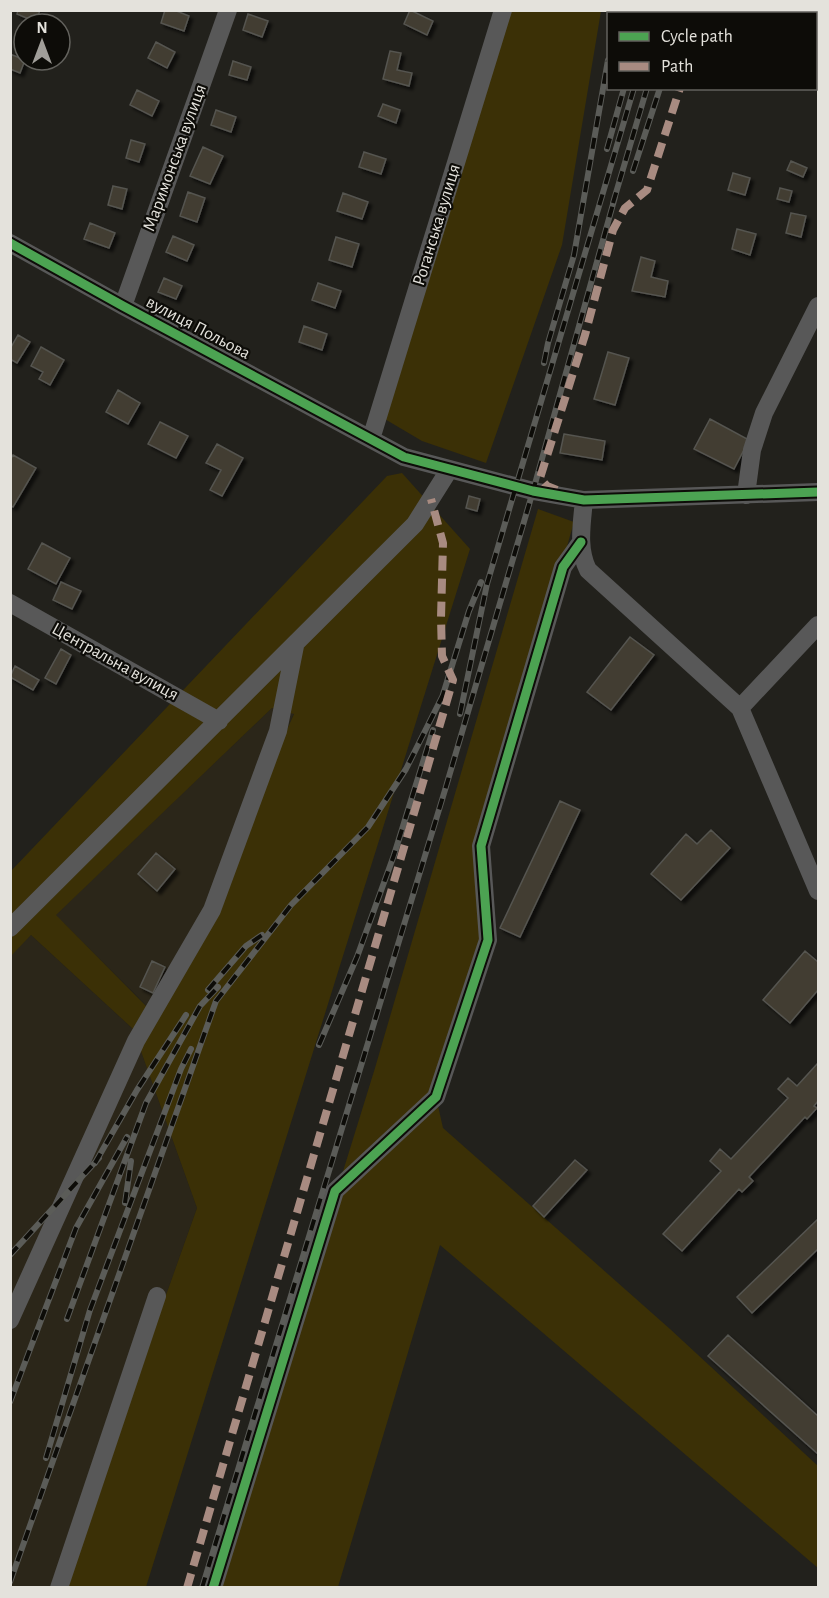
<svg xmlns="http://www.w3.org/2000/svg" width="829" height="1598" viewBox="0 0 829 1598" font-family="'Alegreya Sans',sans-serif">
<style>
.built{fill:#2b2619}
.green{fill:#3b3006;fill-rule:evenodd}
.building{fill:#423e31;stroke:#555450;stroke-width:1.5;filter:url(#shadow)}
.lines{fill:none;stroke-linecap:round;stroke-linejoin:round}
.minor{stroke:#585858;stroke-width:18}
.rail-casing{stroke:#5b5c58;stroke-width:6}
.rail{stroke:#0d0c08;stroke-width:4;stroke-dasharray:11;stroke-linecap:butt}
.quiet{stroke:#a88b81;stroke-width:8;stroke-dasharray:15 8;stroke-linecap:butt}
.cycleway-casing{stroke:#0d0c08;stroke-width:13}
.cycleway{stroke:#4ca352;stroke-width:9}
.labels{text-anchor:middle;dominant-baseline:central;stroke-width:4.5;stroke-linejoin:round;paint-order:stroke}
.street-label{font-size:18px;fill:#e4e2dc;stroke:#0d0c08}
</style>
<defs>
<filter id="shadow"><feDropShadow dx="3.5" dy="3.5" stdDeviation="1.5" flood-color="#0009"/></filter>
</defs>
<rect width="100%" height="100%" fill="#22211c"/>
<!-- built -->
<path class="built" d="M272 708 294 713 207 907 148 1007 55 915Z
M31 935 133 1029 197 1208 62 1587 11 1588 10 956Z"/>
<!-- green -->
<path class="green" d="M503 11H601L562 245 486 463 422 441 378 415Z
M402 473 470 549 146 1587H62L197 1208 133 1029 31 935 11 956V871L387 476ZM272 708 294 714 207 907 147 1007 56 915Z
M538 509 574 522 481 845 488 940 436 1097 443 1128 670 1329 818 1466V1568L440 1245 338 1587 214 1588 375 1068Z"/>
<!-- building -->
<path class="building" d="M18 10H40L36 22 17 14Z
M165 10H174L189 16 184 31 161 23Z
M410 10 433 21 427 35 404 24Z
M248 14 268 21 262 37 243 30Z
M156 42 175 52 167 68 148 58Z
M390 51 401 53 397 70 412 73 409 86 383 79Z
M10 54 25 60 20 73 10 69Z
M233 61 251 67 247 80 229 75Z
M137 90 159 101 152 116 130 105Z
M383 104 400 110 396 123 378 116Z
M216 110 236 117 231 132 211 125Z
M131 140 145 144 139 162 126 158Z
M203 147 223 156 210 184 190 176Z
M364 152 386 159 381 174 359 167Z
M791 161 807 168 803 177 787 170Z
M733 173 750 178 745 195 728 190Z
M113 186 127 189 122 209 108 205Z
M780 188 792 191 789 202 777 199Z
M188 192 205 198 197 222 180 216Z
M343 193 368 202 362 219 337 211Z
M791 213 806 216 801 237 786 233Z
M90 223 115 233 109 248 84 239Z
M737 229 756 234 750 255 732 249Z
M173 236 194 245 187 261 166 252Z
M336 237 359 244 352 267 329 260Z
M641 257 655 261 651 277 668 281 665 297 632 291Z
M164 278 182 286 176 299 158 292Z
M318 283 341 291 335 308 312 300Z
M304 326 327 334 322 350 299 342Z
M18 335 30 342 17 363 10 359V349Z
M41 347 64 360 50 385 39 379 43 372 31 366Z
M608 352 629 358 615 405 594 399Z
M118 390 140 403 128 424 106 412Z
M710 419 749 440 734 469 694 449Z
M160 422 188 436 176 458 148 444Z
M564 434 605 441 602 460 560 453Z
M217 444 243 458 222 496 210 490 221 470 206 463Z
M13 455 36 468 13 507 10 505V460Z
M469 496 480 499 477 511 466 508Z
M42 543 70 558 56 584 28 569Z
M61 582 81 591 72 609 53 600Z
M630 637 654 655 611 710 587 692Z
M61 649 71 655 56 684 45 678Z
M15 666 39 680 33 690 10 677Z
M560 801 580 810 520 937 500 928Z
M711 830 730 848 681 900 651 874 686 834 697 844Z
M156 853 175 869 157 891 138 874Z
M805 951 818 962V990L790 1023 763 1000Z
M152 961 165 967 153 993 140 987Z
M818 1063V1101L814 1106 817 1108 807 1119 805 1117 749 1177 753 1181 742 1192 739 1189 682 1251 663 1234 721 1171 710 1161 720 1149 731 1159 788 1098 778 1089 788 1078 797 1086Z
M575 1160 587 1170 544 1217 533 1206Z
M818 1219V1249L752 1313 737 1297Z
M728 1335 818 1416V1454L708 1356Z"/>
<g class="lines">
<!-- minor -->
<path class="minor" d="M10 243 123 306 404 457 533 491 584 500 818 492
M123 306 228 10
M371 439 503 10
M746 495 752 450 764 413 818 306
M584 500C582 523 577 548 588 570L740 708
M10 603 219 721
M818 625 740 708 818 891
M10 928 415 524 449 470
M10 1320 136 1041 212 910 278 731 295 646
M59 1588 157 1296
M213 1588 335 1191 436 1097 488 940 481 846 563 567 581 542"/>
<defs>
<path id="rail" d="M617 14 618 10
M646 14 647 10
M657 14 658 10
M671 14 672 10
M684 14 685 10
M607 149 624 88
M633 171 660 88
M613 203 647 88
M544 363 548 343 574 255 608 60
M441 701 469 611 481 582
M460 714 487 584 634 88
M208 990 246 946 262 935
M319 1045 357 957 394 855 433 730
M95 1163 137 1090 186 1015
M125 1203 131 1161
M10 1255 99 1158
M67 1319 146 1103 200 1006 218 987
M10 1402 76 1228 127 1137
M46 1458 90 1310 181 1069 191 1049
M10 1582 216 1001 291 905 368 827 406 769 443 695
M202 1588 445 790 533 491 615 197"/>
</defs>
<!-- rail casing -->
<use href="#rail" class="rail-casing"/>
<!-- rail -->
<use href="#rail" class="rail"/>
<!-- quiet -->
<path class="quiet" d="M704 14V10
M557 490 547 486 540 478 585 335 613 230 625 208 647 190 680 88
M187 1588 453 680 442 656 441 618 443 543 431 499"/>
<defs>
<path id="cycleway" d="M10 243 123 306 404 457 533 491 584 500 818 492
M213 1588 335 1191 436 1097 488 940 481 846 563 567 581 542"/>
</defs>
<!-- cycleway casing -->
<use href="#cycleway" class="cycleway-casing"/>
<!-- cycleway -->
<use href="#cycleway" class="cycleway"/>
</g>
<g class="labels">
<!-- street labels -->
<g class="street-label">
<text transform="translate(175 158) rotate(-70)">Маримонська вулиця</text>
<text transform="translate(437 225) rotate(-73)">Роганська вулиця</text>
<text transform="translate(198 328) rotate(28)">вулиця Польова</text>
<text transform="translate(115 662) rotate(29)">Центральна вулиця</text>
</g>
</g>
<!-- border -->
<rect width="829" height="1598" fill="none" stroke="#e4e2dc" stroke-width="24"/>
<!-- legend -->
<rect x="607" y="12" width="210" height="78" fill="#0d0c08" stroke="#63625d" stroke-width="1.5"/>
<rect x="619" y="32" width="30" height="9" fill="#4ca352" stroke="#63625d" stroke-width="1.5"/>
<text x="661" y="42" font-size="18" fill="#e4e2dc">Cycle path</text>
<rect x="619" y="62" width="30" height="9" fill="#a88b81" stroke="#63625d" stroke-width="1.5"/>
<text x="661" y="72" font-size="18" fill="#e4e2dc">Path</text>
<!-- north arrow -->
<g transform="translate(42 42)"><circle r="28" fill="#0d0c08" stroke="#63625d" stroke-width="1.5"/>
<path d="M0-4.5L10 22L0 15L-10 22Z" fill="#a09e99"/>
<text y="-9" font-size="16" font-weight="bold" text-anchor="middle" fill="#e4e2dc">N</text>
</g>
</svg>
